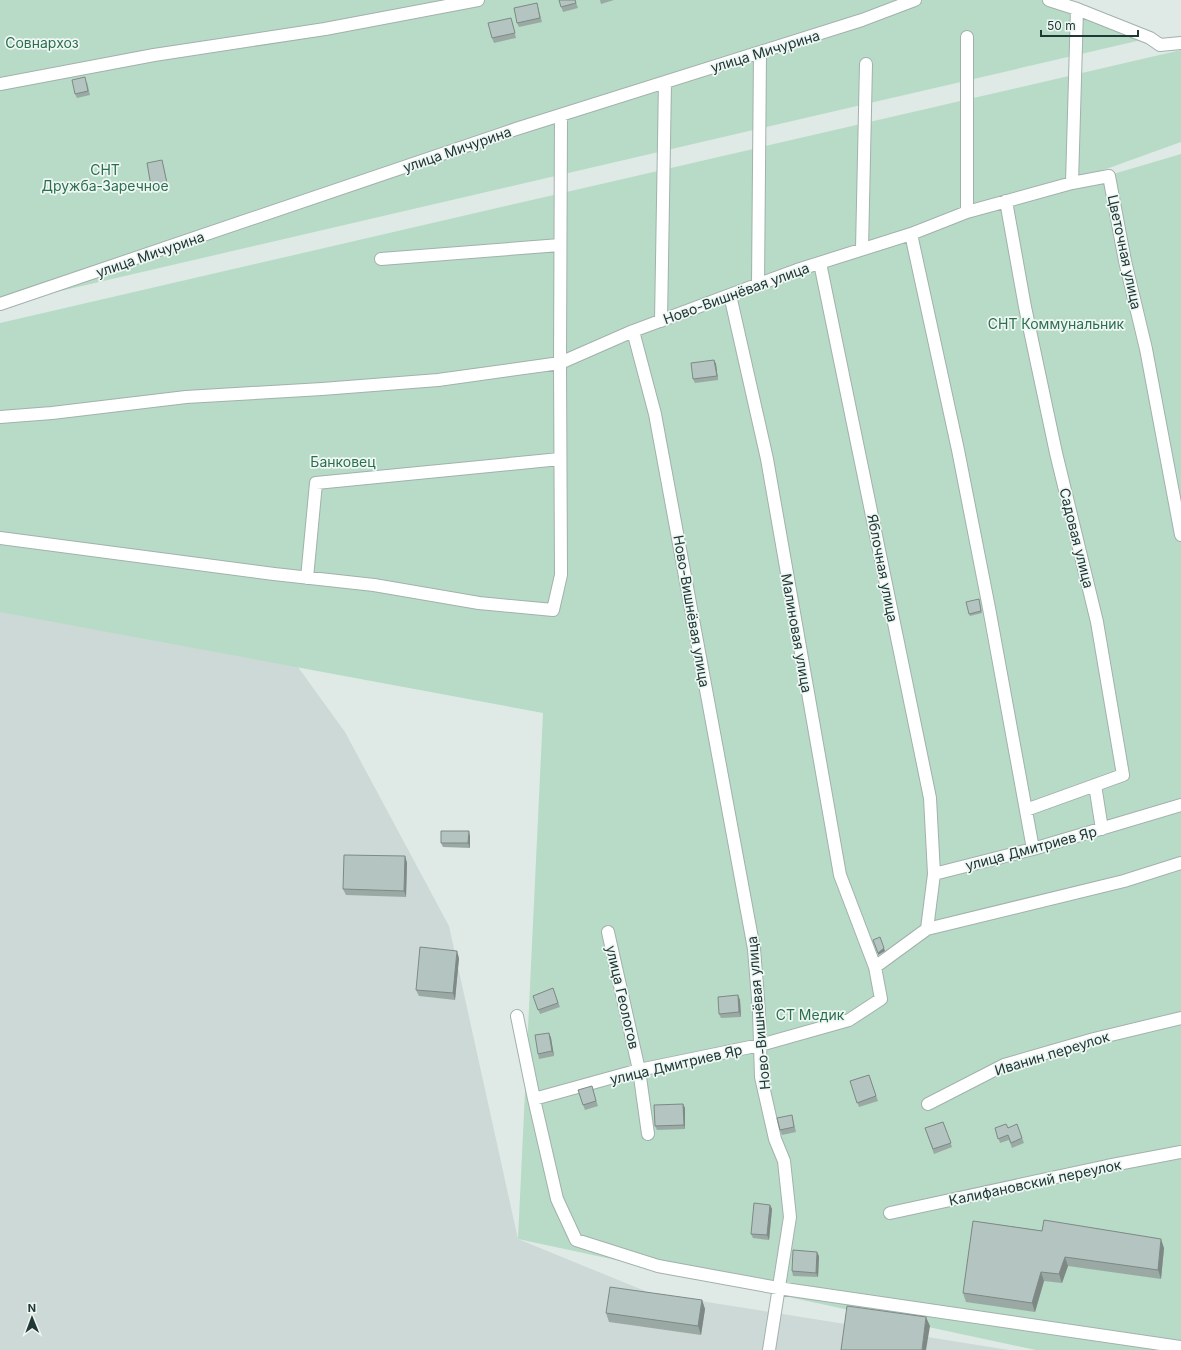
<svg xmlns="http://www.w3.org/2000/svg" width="1181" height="1350" viewBox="0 0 1181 1350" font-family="Inter,sans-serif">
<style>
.built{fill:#cdd9d6}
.green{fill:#b7dbc6}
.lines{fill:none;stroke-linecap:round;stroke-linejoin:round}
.minor-casing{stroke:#a2b1ae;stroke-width:14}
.minor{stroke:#fff;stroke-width:12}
.wall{fill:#9ba9a5}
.shaded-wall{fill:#7e8986}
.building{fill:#b4c4c0;stroke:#7e8986}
.labels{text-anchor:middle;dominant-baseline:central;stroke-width:3.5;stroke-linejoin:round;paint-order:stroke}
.park-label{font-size:14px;fill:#2b6f4f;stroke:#eff7f4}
.street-label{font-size:14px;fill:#203936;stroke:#eff7f4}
</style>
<rect width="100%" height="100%" fill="#dfeae6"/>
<!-- built -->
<path class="built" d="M0 567 240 587 345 732 449 926 518 1239 650 1293 1009 1350H0Z"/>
<!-- green -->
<path class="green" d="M0 0H1045L1150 38 0 305Z
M1181 50V142L998 208 1181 154V1350H1036L518 1239 543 713 0 612V323Z"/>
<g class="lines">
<defs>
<path id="minor" d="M1049 0 1077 9 1150 38 1160 45 1181 43
M1077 9 1072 183 1109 176 1125 261 1146 349 1181 535
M967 37V212
M0 84 154 55 325 29 478 0
M1006 201 1025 307 1056 453 1097 622 1123 775 1026 810
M911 234 958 450 989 608 1033 849
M862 249 866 64
M381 259 560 245
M820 263 930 798 934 874
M758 285 760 53
M730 295 767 459 840 875 875 967
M0 304 516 129 862 20 915 0
M661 321 665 82
M0 417 52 413 186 397 322 389 438 380 560 363 633 331
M0 538 274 574 374 585 479 603 553 610 561 575 560 363 561 115
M307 578 316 483 560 459
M1095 785 1102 829
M927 929 1124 881 1181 863
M608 932 639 1070 648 1134
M517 1016 534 1099 557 1199 576 1240 658 1266 778 1288 1181 1347
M534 1099 639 1070 760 1045 849 1020 881 999 875 967 927 929 934 874 1033 849 1181 805
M928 1104 1004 1065 1094 1039 1181 1018
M890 1213 1107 1166 1181 1152
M769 1350 790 1217 784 1161 775 1139 761 1077 759 1011 754 949 655 414 633 331 797 270 911 234 967 212 1072 183"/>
</defs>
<!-- minor casing -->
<use href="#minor" class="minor-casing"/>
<!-- minor -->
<use href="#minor" class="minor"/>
</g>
<!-- wall -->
<path class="wall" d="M559 0H575L578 8 563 12Z
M600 0H614L601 4Z
M537 3 542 22 519 27 517 23Z
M511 18 516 38 494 43 492 38Z
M87 82 90 95 77 98 75 94Z
M162 160 163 164 168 187 153 190 151 186Z
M714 360 716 364 718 380 695 383 693 379Z
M979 599 982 613 970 616 969 614Z
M470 836V848L443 847 441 843Z
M405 856 407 863 406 897 346 895 343 889Z
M459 958 455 1000 419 996 416 990Z
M553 988 560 1007 540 1014 533 996Z
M738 995 740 1000 741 1017 721 1018 719 1014Z
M549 1033 551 1038 554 1056 539 1059 538 1054Z
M869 1075 878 1101 859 1107 850 1081Z
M593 1090 598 1106 585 1110 583 1105Z
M683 1104 685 1108V1129L657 1130 655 1126Z
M792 1115 796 1132 782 1135 780 1130Z
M943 1122 952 1147 934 1154 925 1128Z
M1017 1124 1024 1143 1012 1148 1009 1140 1000 1143 995 1128H1008Z
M770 1205 772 1209 769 1240 753 1238 751 1234Z
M973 1221 1164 1248 1161 1279 1068 1266 1062 1283 1044 1281 1035 1312 966 1302 963 1293Z
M819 1256 818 1277 793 1276 792 1271Z
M702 1300 705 1309 701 1335 609 1322 606 1313Z"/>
<!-- shaded-wall -->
<path class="shaded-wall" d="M714 360 716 364 718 380 717 376Z
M469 831 470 836V848L468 843Z
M405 856 407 863 406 897 404 891Z
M884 948 885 951 878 955V953Z
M457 951 459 958 455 1000 453 993Z
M738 995 740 1000 741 1017 739 1012Z
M549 1033 551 1038 554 1056 552 1051Z
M683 1104 685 1108V1129L684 1125Z
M770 1205 772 1209 769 1240 767 1235Z
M1161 1239 1164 1248 1161 1279 1158 1270Z
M817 1252 819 1256 818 1277 816 1273Z
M1065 1257 1068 1266 1062 1283 1059 1274Z
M1041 1272 1044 1281 1035 1312 1032 1303Z
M702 1300 705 1309 701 1335 698 1326Z
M926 1317 930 1326 926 1350H922Z"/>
<!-- building -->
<path class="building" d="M559 0H575L576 3 561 7Z
M537 3 540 18 517 23 514 8Z
M511 18 515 33 492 38 488 23Z
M85 77 88 91 75 94 72 80Z
M162 160 167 183 151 186 147 163Z
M714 360 717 376 693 379 691 363Z
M979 599 981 611 969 614 966 602Z
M441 831H469L468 843H441Z
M344 855 405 856 404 891 343 889Z
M880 937 884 948 878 953 873 940Z
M420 947 457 951 453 993 416 990Z
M553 988 558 1003 538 1010 533 996Z
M738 995 739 1012 719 1014 718 997Z
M549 1033 552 1051 538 1054 535 1035Z
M869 1075 876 1096 857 1103 850 1081Z
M592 1086 596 1101 583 1105 578 1090Z
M683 1104 684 1125 655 1126 654 1105Z
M792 1115 794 1127 780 1130 777 1118Z
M943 1122 951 1143 933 1149 925 1128Z
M1006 1124 1008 1128 1017 1124 1022 1138 1011 1143 1008 1135 998 1139 995 1128Z
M754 1203 770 1205 767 1235 751 1234Z
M1044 1220 1161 1239 1158 1270 1065 1257 1059 1274 1041 1272 1032 1303 963 1293 973 1221 1042 1231Z
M793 1250 817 1252 816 1273 792 1271Z
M610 1287 702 1300 698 1326 606 1313Z
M847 1306 926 1317 922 1350H841Z"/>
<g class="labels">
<!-- park labels -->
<g class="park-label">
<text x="42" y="42">Совнархоз</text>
<text x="105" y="169">СНТ<tspan x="105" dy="16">Дружба-Заречное</tspan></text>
<text x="1056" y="323">СНТ Коммунальник</text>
<text x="343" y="461">Банковец</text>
<text x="810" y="1014">СТ Медик</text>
</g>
<!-- street labels -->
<g class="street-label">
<text transform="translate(765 51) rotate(-17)">улица Мичурина</text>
<text transform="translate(457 149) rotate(-19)">улица Мичурина</text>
<text transform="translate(1125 252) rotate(78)">Цветочная улица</text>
<text transform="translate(150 254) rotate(-19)">улица Мичурина</text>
<text transform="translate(736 293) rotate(-20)">Ново-Вишнёвая улица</text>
<text transform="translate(1077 538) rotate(76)">Садовая улица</text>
<text transform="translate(883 568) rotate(79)">Яблочная улица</text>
<text transform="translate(692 611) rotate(80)">Ново-Вишнёвая улица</text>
<text transform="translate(797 633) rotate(80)">Малиновая улица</text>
<text transform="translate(1031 848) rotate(-15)">улица Дмитриев Яр</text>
<text transform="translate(623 997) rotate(77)">улица Геологов</text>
<text transform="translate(758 1013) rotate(-95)">Ново-Вишнёвая улица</text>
<text transform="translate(1052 1053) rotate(-17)">Иванин переулок</text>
<text transform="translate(676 1064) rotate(-13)">улица Дмитриев Яр</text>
<text transform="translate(1035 1182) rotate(-12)">Калифановский переулок</text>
</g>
</g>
<!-- north arrow -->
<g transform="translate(32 1318) rotate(359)" stroke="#eff7f4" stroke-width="3" paint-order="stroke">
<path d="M0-3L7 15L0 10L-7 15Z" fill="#203936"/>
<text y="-6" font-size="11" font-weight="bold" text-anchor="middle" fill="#203936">N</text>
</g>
<!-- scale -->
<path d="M1041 30v6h97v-6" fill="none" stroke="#203936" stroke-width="2"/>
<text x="1047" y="30" font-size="12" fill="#203936" stroke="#eff7f4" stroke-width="3" paint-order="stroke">50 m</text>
</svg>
